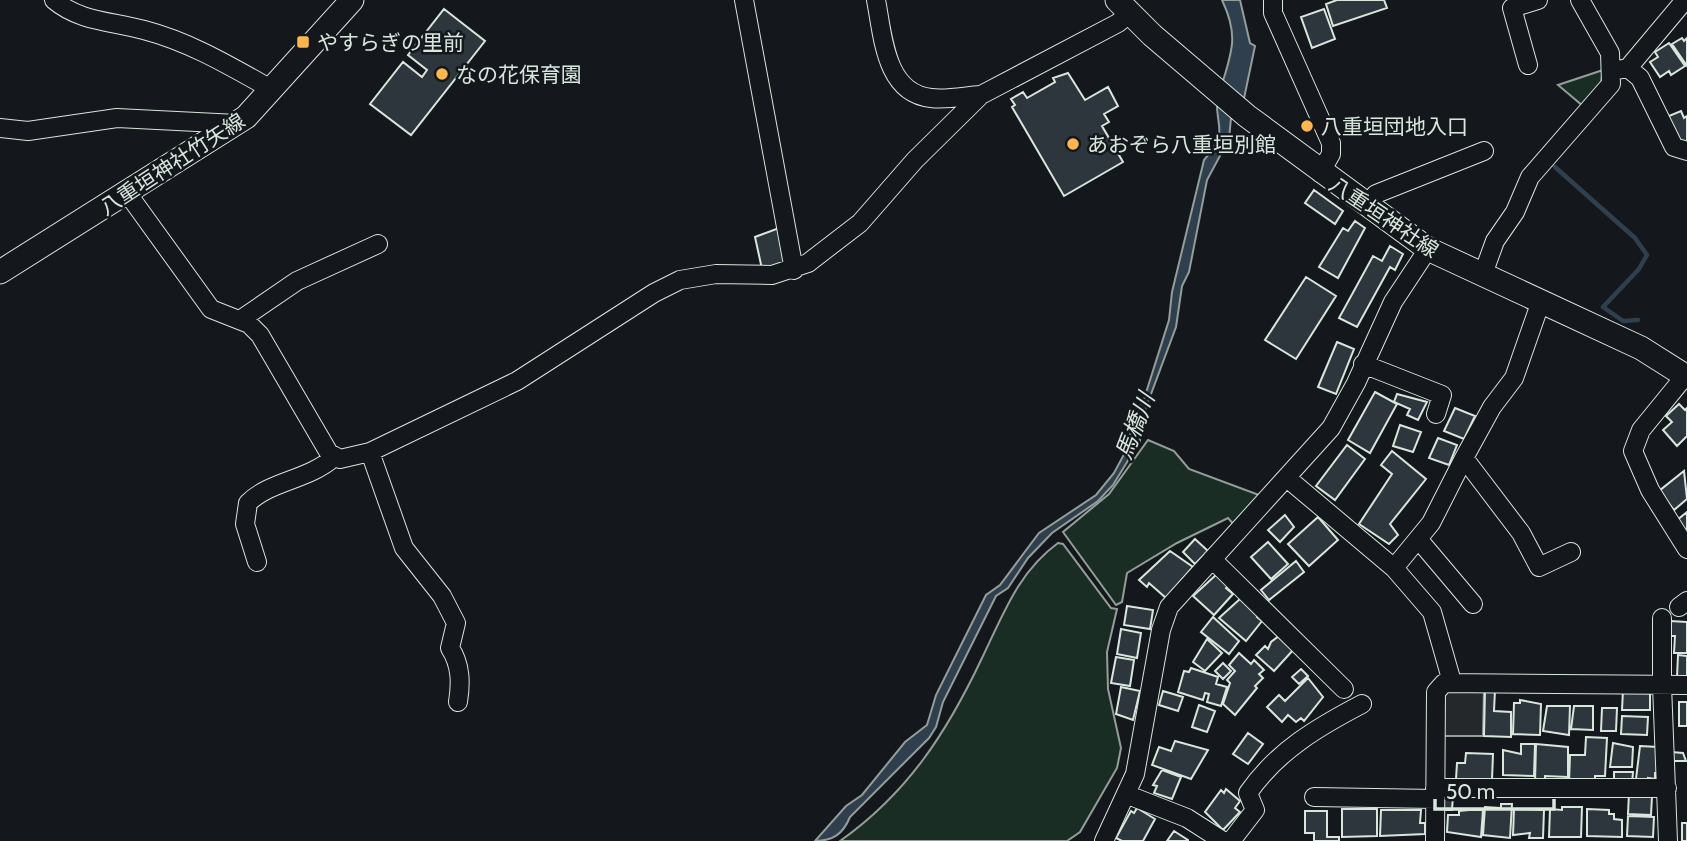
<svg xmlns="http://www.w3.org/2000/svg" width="1687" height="841" viewBox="0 0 1687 841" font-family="Cabin,'Noto Sans JP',sans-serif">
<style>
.green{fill:#1a2d24;stroke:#939e99;stroke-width:2}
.parking{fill:#24282b;stroke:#939e99;stroke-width:2}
.water{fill:#2f3f4d;stroke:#939e99;stroke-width:2}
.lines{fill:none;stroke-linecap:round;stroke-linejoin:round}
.stream{stroke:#2f3f4d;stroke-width:4.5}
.building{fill:#2c363c;stroke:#d8e6dc;stroke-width:2}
.minor-casing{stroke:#d8e6dc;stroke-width:20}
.major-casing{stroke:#d8e6dc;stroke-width:25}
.minor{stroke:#14181c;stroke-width:18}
.major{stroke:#14181c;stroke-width:23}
.poi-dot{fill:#ffb74d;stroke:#14181c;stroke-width:2.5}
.labels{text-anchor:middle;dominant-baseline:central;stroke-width:5;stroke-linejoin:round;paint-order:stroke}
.poi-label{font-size:21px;fill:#d8e6dc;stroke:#14181c;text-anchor:start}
.street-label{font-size:21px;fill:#d8e6dc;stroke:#14181c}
.water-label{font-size:23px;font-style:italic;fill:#d8e6dc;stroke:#14181c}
</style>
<rect width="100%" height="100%" fill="#14181c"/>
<!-- green -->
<path class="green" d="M1603 70 1601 83 1583 106 1558 85Z
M1148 440 1174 451 1189 469 1259 495 1236 527 1228 518 1177 543 1127 573 1122 602 1116 605 1063 532 1109 494Z
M1058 543 1063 544 1111 608 1117 609 1107 652 1108 689 1121 748 1117 768 1080 832 1067 841H840C908 793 947 732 982 658 1003 615 1018 572 1058 543Z"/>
<!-- parking -->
<path class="parking" d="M1449 689H1484L1483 736H1443V694Z"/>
<!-- water -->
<path class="water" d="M1222 0H1240L1250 43 1255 46 1242 108 1220 91C1231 53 1240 38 1222 0Z
M1217 96 1239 112 1231 118 1229 139 1207 180 1189 272 1182 286 1176 327 1141 421 1140 441 1113 485 1098 501 1052 533 1028 558 1008 588 996 596 943 702 936 727 929 738 850 817C843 834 833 841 815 841L846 806 862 795 905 742 927 725 936 695 986 595 1000 585 1039 533 1096 495 1114 473 1128 447 1133 420 1144 399 1169 320 1172 292 1204 160C1230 130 1215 130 1217 96Z"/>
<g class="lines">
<!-- stream -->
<path class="stream" d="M1555 167 1635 238 1647 255 1639 269 1603 307 1623 321 1638 320"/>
</g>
<!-- building -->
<path class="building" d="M1337 0H1384L1387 8 1333 26 1326 4Z
M444 9 485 41 411 135 370 104 403 62 422 77 427 70 408 55Z
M1324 9 1335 39 1312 48 1301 17Z
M1682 38 1684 41 1687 38V66L1672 44Z
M1669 43 1685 66 1671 75 1669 71 1660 77 1650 62 1658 57 1655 52Z
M1068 73 1085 100 1108 87 1118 106 1104 114 1109 122 1102 126 1123 162 1064 196 1012 107 1015 105 1011 99 1023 92 1027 98 1055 82 1053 78Z
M1681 111 1684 118 1687 116V143L1679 146 1664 118Z
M1314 190 1343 211 1335 224 1305 203Z
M1355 221 1365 228 1338 278 1319 267 1343 228 1348 231Z
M779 228 787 264 762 269 755 237Z
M1390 246 1403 254 1395 270 1390 267 1357 327 1339 318 1373 256 1382 261Z
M1306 277 1336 296 1296 359 1265 340Z
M1337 342 1354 349 1336 394 1318 387Z
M1375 392 1397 404 1370 453 1348 440Z
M1397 394 1427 402 1418 420 1407 415 1410 409 1394 402Z
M1679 404 1685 410 1687 408V436L1677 446 1663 430 1672 422 1666 416Z
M1455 408 1475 416 1464 439 1444 431Z
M1400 425 1421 432 1413 452 1393 446Z
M1438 438 1457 445 1449 465 1429 458Z
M1347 445 1365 459 1335 500 1316 486Z
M1392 451 1426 479 1390 524 1398 535 1389 544 1359 524 1392 474 1381 465Z
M1684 471 1687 499 1674 510 1659 491Z
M1687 512V534L1676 521Z
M1285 515 1294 527 1280 542 1268 530Z
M1318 517 1338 540 1309 566 1288 544Z
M1195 539 1208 551 1195 564 1183 552Z
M1268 542 1288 564 1271 579 1251 557Z
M1170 551 1193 567 1166 598 1149 583 1147 587 1139 580Z
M1296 561 1304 572 1269 600 1261 590Z
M1218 573 1230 583 1226 588 1233 594 1214 615 1193 596Z
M1241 598 1259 614 1257 617 1262 621 1246 641 1219 618Z
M1127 606 1153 610 1150 629 1124 625Z
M1213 617 1239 641 1229 654 1201 632Z
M1670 621 1687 622V653H1674L1675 636H1669Z
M1121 629 1141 633 1137 658 1117 654Z
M1283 633 1295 648 1274 671 1256 655 1265 646 1268 649 1271 642Z
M1207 639 1222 653 1205 671 1193 662Z
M1239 653 1251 664 1254 660 1264 670 1259 674 1263 678 1255 686 1257 688 1235 715 1223 704 1230 683 1227 680 1235 671 1229 665Z
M1678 655 1687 656V677H1677Z
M1116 657 1134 660 1130 686 1111 683Z
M1223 663 1231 671 1223 679 1215 671Z
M1191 668 1218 677 1216 684 1227 687 1221 706 1207 702 1209 694 1205 693 1203 700 1178 692 1184 671 1189 672Z
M1301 669 1308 676 1299 684 1292 677Z
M1308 678 1323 697 1304 721 1301 718 1296 722 1288 715 1282 722 1267 707 1279 695 1285 701Z
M1121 687 1140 691 1133 720 1116 714Z
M1485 690H1495L1494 711 1511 712V737L1484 736Z
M1623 690 1650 693V710H1622Z
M1163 691 1183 697 1178 711 1159 705Z
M1520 700 1541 704 1540 735 1513 734 1514 703H1520Z
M1679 702H1687V726H1679Z
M1199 705 1215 711 1207 732 1192 727Z
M1547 706H1570L1569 735 1543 731Z
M1574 706H1593V730L1571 729Z
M1602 708H1617L1616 731H1601Z
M1622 716 1648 717 1647 735 1621 734Z
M1248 733 1263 744 1248 764 1233 754Z
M1586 737 1607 738 1605 776H1595V781L1569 783 1570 755H1585Z
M1175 741 1208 750 1191 779 1152 765 1159 747 1171 751Z
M1613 743 1633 747 1632 767H1610Z
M1521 744H1535L1534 776 1503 775V750L1521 754Z
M1536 744 1568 747V777L1545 776V783H1535Z
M1640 746 1658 747 1660 773H1655V779L1648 778V784H1640V779H1636Z
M1671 752 1683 753 1686 761H1671Z
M1466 753 1493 754 1492 780 1456 779 1457 763H1465Z
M1162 770 1181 777 1172 799 1154 793 1157 786 1153 785Z
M1614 772H1633L1632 784H1614Z
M1226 789 1240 801 1235 808 1240 812 1223 830 1205 812 1221 790 1224 793Z
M1629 793 1652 796 1651 815 1628 814Z
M1443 796H1453L1452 810H1442Z
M1501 804H1512L1510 838 1483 835 1485 807 1501 808Z
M1562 807H1582L1581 837H1549L1550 809 1562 810Z
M1137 808 1155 819 1143 841H1122L1116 838 1131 811 1134 813Z
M1342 809H1377V836L1342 837Z
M1514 809 1544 810 1543 838H1529L1530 833 1513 835Z
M1587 809 1609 810V814H1614V819L1622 820V837L1587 836Z
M1381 810H1421L1420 823H1425V834L1380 836Z
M1469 810H1483L1481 837 1447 832 1448 815H1459V811Z
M1305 811H1327V837H1339V841H1314V833H1305Z
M1628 816 1654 817 1653 837 1627 836Z
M1682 823H1687V841H1682Z
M1174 831 1188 840V841H1167Z"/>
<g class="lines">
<defs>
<path id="minor" d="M54 0C80 22 112 21 144 30 190 42 230 66 271 89
M744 0 794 270
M876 0C883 36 885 93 931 98 947 100 965 96 981 95
M1273 0V13L1331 143V154L1320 173
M1528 65 1512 8 1538 0
M1628 68 1640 78 1674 147 1687 151
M1617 70 1628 68 1685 0
M0 128 28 131 117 118 237 124
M128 194 211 309 249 324 260 335 329 453 340 459 370 452 517 381 654 293 680 280 716 274 772 275 808 263 860 223 915 160 981 95 1118 23 1129 14
M1366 206 1376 194 1484 151
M1483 274 1495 241 1515 212 1530 177 1611 84 1610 53 1580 0
M1541 301 1514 378 1492 407 1464 458 1521 533 1539 567 1571 552
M240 320 297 281 378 244
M1363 364 1442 395 1436 414
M1685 376 1641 430 1633 451 1650 490 1687 549
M370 452 404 548 442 596 456 623 450 648C461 665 461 683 458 702
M1287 478 1394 568 1432 612 1452 682
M1419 540 1473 604
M1212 559 1344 689
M257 562 245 524 248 503C270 481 308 480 333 458
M1394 568 1431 523 1464 458
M1679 607 1687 601
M1662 618V685L1668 841
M1435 788H1667
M1128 795 1187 818 1223 841
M1314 797 1435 799
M1104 841 1135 774 1161 630 1169 607 1331 428 1356 383 1393 302 1428 249
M1231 841 1255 810 1248 793C1277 751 1318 727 1362 704
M1435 841 1436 692 1444 683 1687 685"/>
<path id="major" d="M1117 0 1152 35 1247 116 1428 249 1641 348 1687 377
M0 272 246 117 352 0"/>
</defs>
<!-- minor casing -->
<use href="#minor" class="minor-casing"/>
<!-- major casing -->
<use href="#major" class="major-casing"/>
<!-- minor -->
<use href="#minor" class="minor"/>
<!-- major -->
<use href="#major" class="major"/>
</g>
<!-- markers -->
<g class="poi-dot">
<rect x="296" y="35" width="14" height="14" rx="3.5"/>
<circle cx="442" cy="74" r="7"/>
<circle cx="1307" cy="126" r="7"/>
<circle cx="1073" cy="144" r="7"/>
</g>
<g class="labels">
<!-- poi labels -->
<g class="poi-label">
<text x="317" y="42">やすらぎの里前</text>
<text x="456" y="74">なの花保育園</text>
<text x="1321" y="126">八重垣団地入口</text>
<text x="1087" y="144">あおぞら八重垣別館</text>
</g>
<!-- street labels -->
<g class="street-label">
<text transform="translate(172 164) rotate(-33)">八重垣神社竹矢線</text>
<text transform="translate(1384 217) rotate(34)">八重垣神社線</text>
</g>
<!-- water labels -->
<g class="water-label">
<text transform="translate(1135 426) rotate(-69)">馬橋川</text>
</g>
</g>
<!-- scale -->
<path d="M1435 799v10h119v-10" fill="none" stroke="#d8e6dc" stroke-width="3.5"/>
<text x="1446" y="799" font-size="21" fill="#d8e6dc" stroke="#14181c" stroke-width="5" paint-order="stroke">50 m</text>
</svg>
